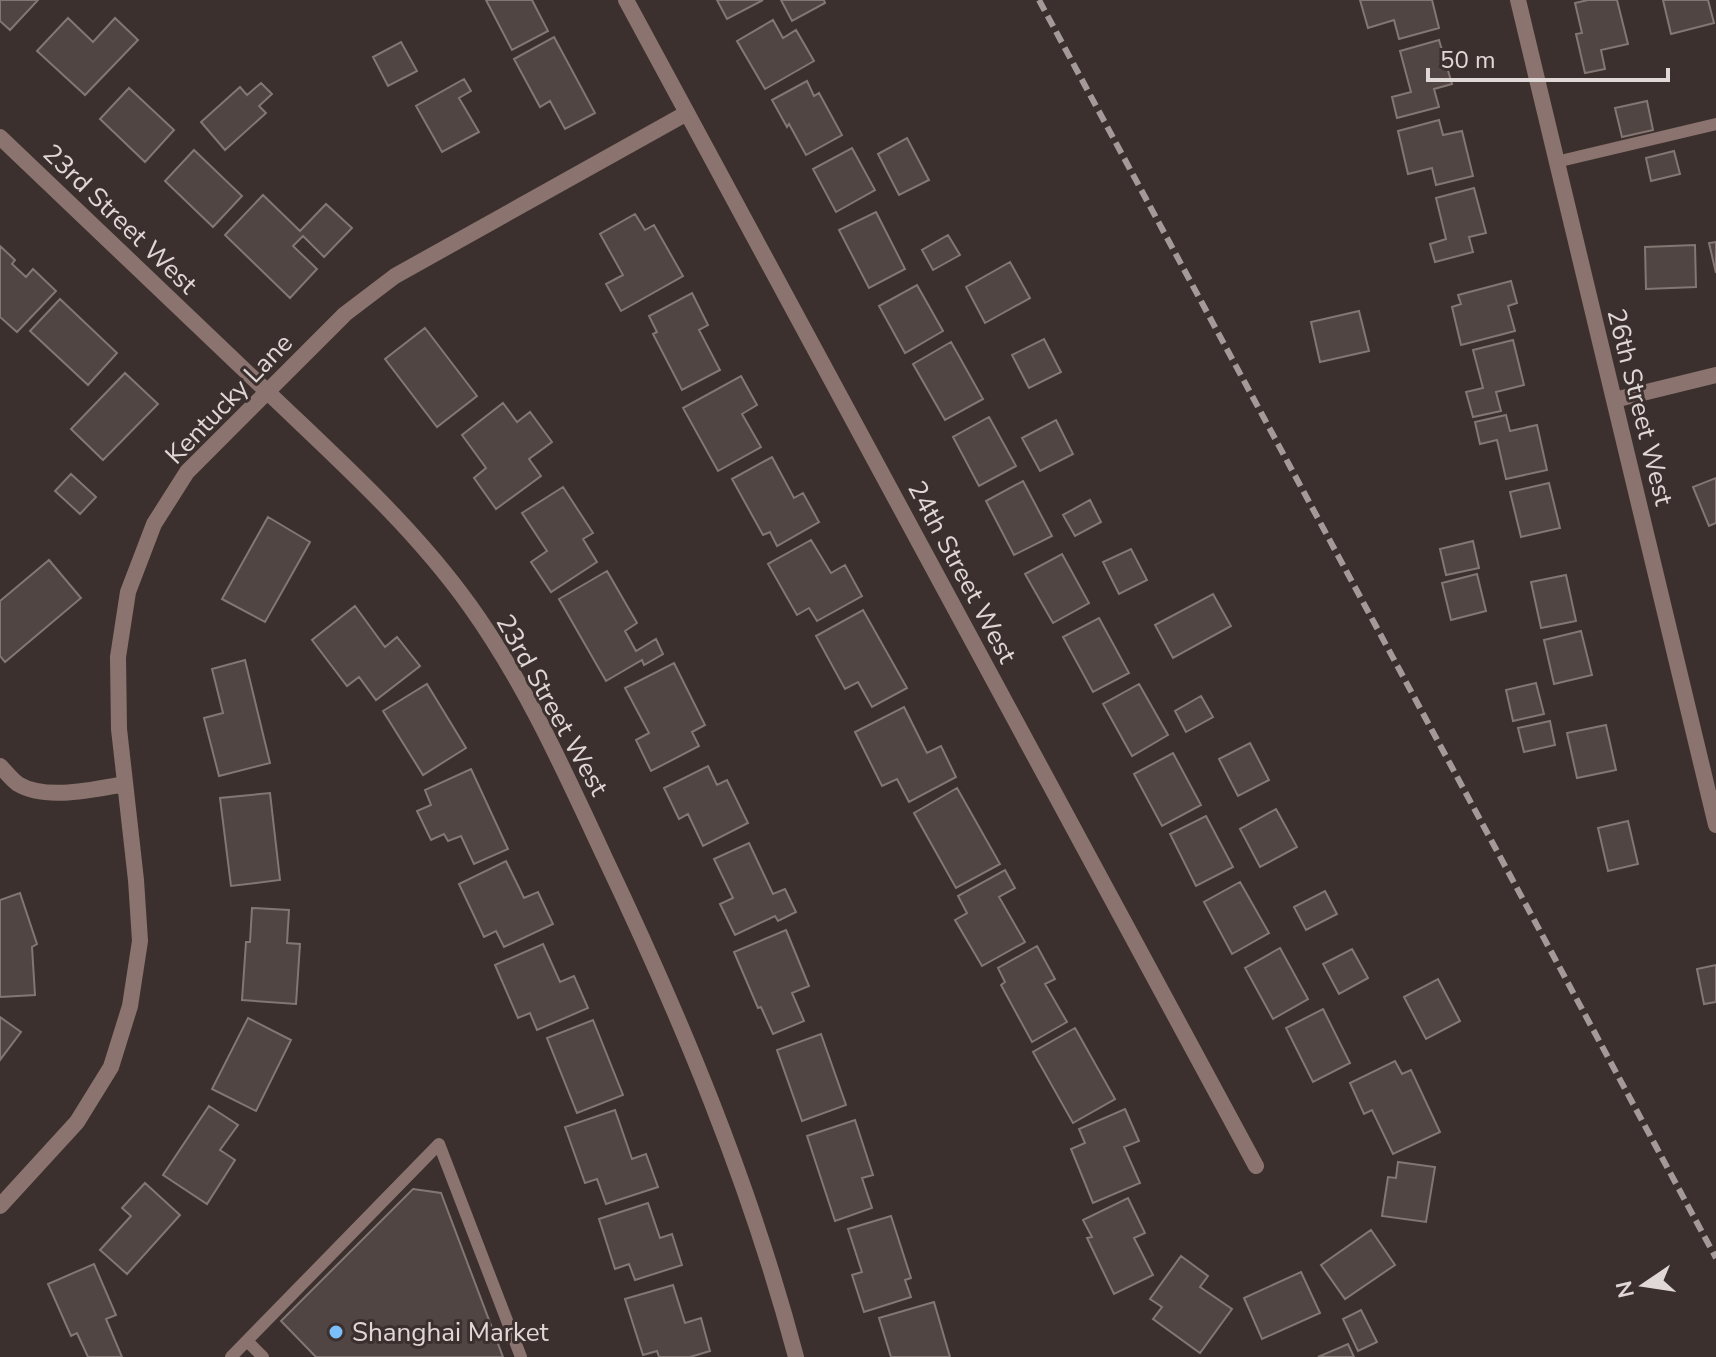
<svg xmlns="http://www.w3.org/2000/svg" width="1716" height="1357" viewBox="0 0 1716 1357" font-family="'Nunito Sans',sans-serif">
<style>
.building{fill:#504542;stroke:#837673;stroke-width:2}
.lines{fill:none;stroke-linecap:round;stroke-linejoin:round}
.lane{stroke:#8b746f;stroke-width:12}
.street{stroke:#8b746f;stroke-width:16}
.rail{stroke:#a49a99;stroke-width:6;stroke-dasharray:12 6;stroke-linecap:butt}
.poi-dot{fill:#7bbef8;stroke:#3c302e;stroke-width:3}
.labels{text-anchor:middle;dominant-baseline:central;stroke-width:6;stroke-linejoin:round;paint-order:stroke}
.street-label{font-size:26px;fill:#e0d8d7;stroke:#3c302e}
.poi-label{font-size:26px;fill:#e0d8d7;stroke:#3c302e;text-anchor:start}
</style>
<rect width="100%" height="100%" fill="#3c302e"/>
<!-- building -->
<path class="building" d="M0 0H38L10 30 0 21Z
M486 0H532L548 31 512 50Z
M717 0H763L727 19Z
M781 0H824L825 3 792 21Z
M1360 0H1432L1439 28 1399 39 1394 20 1368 28Z
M1588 0H1617L1628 44 1601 50 1605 69 1585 73 1576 34 1582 33 1575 3Z
M1663 0H1708L1714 23 1671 34Z
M68 18 93 42 115 18 138 40 85 95 37 51Z
M773 20 783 38 796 30 814 61 765 89 737 41Z
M554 37 595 113 565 129 550 101 540 107 514 59Z
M1439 40 1452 84 1434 89 1439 107 1397 118 1392 97 1411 92 1400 51Z
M401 42 417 71 388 86 373 57Z
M464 79 471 91 459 98 479 132 442 152 416 106Z
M807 81 814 96 819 93 842 135 806 155 789 124 787 127 772 100Z
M261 83 272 94 259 106 266 113 225 150 201 122 240 87 247 95Z
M129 88 174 130 145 162 100 119Z
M1647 101 1653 130 1622 137 1615 108Z
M1439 120 1443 135 1462 131 1473 176 1436 185 1432 168 1408 174 1398 131Z
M907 138 929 180 899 195 878 154Z
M852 148 875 190 836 212 813 169Z
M194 150 242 196 213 227 165 181Z
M1674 151 1680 174 1651 181 1646 158Z
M1474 188 1486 233 1469 237 1473 252 1435 262 1430 244 1446 239 1436 198Z
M263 195 300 231 326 204 352 228 324 257 303 236 293 246 317 269 290 298 225 235Z
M876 212 905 269 869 288 839 230Z
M635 214 645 230 654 225 683 276 621 311 606 284 623 275 600 234Z
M948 235 960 255 933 270 922 250Z
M1716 242V273L1709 243Z
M1695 245 1696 287 1646 289 1645 247Z
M0 246 15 260 12 264 26 277 33 269 56 291 17 332 0 317Z
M1010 262 1030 298 985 323 966 287Z
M1511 281 1517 303 1508 306 1515 331 1461 345 1452 307 1461 304 1458 295Z
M917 285 943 331 905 353 879 306Z
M692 293 708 325 699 330 720 370 682 390 653 334 657 332 649 316Z
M60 299 117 353 88 385 30 331Z
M1359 311 1369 351 1320 362 1311 322Z
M425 328 477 396 437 427 385 359Z
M1044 339 1061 372 1029 388 1012 355Z
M1513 340 1524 385 1496 392 1501 411 1473 417 1466 392 1483 388 1473 350Z
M951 342 983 399 945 420 913 364Z
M125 373 158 404 103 460 71 429Z
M741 376 757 405 742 414 761 447 718 471 683 408Z
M503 403 517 422 530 412 552 442 529 459 541 476 496 509 474 478 486 468 462 435Z
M1506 415 1510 431 1537 425 1547 470 1506 479 1497 440 1480 444 1475 422Z
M989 417 1016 466 979 486 953 437Z
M1056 420 1073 454 1040 471 1022 438Z
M772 457 794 498 803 493 819 522 777 546 770 532 763 535 732 479Z
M71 474 96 497 80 514 55 491Z
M1716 478V523L1709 526 1693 487Z
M1023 481 1052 536 1014 555 986 501Z
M1549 483 1560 528 1521 537 1510 492Z
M563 487 593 533 583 539 597 562 551 592 531 562 547 551 522 513Z
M1090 500 1101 522 1075 536 1063 515Z
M268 517 310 542 265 622 222 599Z
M811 540 831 573 845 565 862 596 817 621 809 608 797 615 768 564Z
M1473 541 1479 568 1446 575 1440 549Z
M1131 549 1147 580 1119 594 1103 562Z
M1062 554 1089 603 1053 623 1025 574Z
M49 560 81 598 5 662 0 656V601Z
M607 571 637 623 625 631 636 651 656 639 663 654 644 665 642 660 606 681 559 599Z
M1477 574 1486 611 1451 620 1442 583Z
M1566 575 1576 621 1541 628 1531 582Z
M1213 594 1231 626 1173 658 1155 625Z
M355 606 385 647 397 637 420 666 376 700 359 677 347 686 312 640Z
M863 610 907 688 872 707 858 682 845 689 816 636Z
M1099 618 1129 673 1093 692 1063 637Z
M1581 631 1592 675 1554 684 1544 640Z
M245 660 270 763 219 776 204 718 223 713 212 669Z
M674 663 705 725 692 732 699 746 651 771 636 740 649 733 625 688Z
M1536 683 1544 714 1513 721 1506 690Z
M427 684 466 748 423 775 383 711Z
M1139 684 1168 735 1132 756 1103 704Z
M1201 696 1213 717 1186 732 1175 711Z
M904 707 927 753 941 746 956 777 909 802 897 779 882 786 855 732Z
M1550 721 1555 745 1524 752 1518 728Z
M1606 725 1616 770 1577 778 1567 733Z
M1250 743 1269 780 1238 796 1219 759Z
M1173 753 1201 805 1162 826 1134 774Z
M708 766 717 785 727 780 748 823 703 846 688 814 679 819 664 788Z
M471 769 508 849 474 864 461 836 448 841 444 834 431 840 417 811 431 805 425 790Z
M957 788 1000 864 956 888 914 813Z
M270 793 280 880 231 886 220 798Z
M1276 809 1297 847 1260 867 1240 829Z
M1206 816 1233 867 1196 886 1170 834Z
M1628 821 1638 864 1608 871 1598 828Z
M749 843 773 894 785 889 796 912 778 921 775 916 735 935 720 904 733 898 714 859Z
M506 861 524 898 538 892 553 924 504 947 496 931 484 937 459 884Z
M1005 870 1015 888 999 897 1025 942 982 966 955 920 967 913 958 896Z
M1240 882 1269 933 1232 954 1204 902Z
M1325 891 1337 914 1306 930 1294 907Z
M20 893 37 944 32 947 35 995 0 997V900Z
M252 908 289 910 287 943 300 944 296 1004 242 1000 246 942H250Z
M786 930 809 986 792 993 804 1021 773 1034 761 1007 758 1008 734 952Z
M543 944 560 982 574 976 588 1008 537 1030 530 1013 518 1018 495 965Z
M1037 946 1055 979 1045 984 1067 1022 1032 1042 1001 985 1005 982 998 968Z
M1280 948 1308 999 1273 1019 1245 968Z
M1352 949 1368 978 1339 994 1323 964Z
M1716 965V1002L1704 1004 1697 969Z
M1438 979 1460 1021 1426 1039 1404 997Z
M1323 1009 1350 1063 1313 1082 1286 1028Z
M0 1017 21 1032 0 1060Z
M248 1018 291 1040 256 1111 212 1089Z
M593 1020 623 1095 577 1113 547 1038Z
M1075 1028 1115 1099 1073 1123 1033 1052Z
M821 1034 846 1105 802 1121 777 1050Z
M1395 1061 1402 1074 1411 1070 1440 1132 1393 1154 1372 1110 1364 1114 1350 1083Z
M209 1106 238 1125 220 1150 235 1160 207 1204 163 1175Z
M1125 1109 1139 1141 1124 1147 1140 1183 1093 1203 1071 1149 1085 1143 1079 1129Z
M615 1110 632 1159 646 1154 658 1187 606 1204 597 1179 585 1183 565 1127Z
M855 1120 873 1175 862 1178 872 1208 835 1221 807 1136Z
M1398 1162 1435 1167 1426 1222 1382 1216 1388 1177 1396 1178Z
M145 1183 180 1215 127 1274 100 1250 131 1216 122 1208Z
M413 1189 441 1193 503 1357H316L281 1321Z
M1128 1198 1145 1233 1134 1238 1153 1275 1114 1294 1087 1238 1092 1237 1083 1220Z
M648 1203 660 1238 672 1234 682 1265 635 1280 629 1264 615 1269 599 1219Z
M891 1216 911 1278 905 1280 911 1297 864 1312 852 1275 862 1272 848 1229Z
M1371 1230 1395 1265 1345 1299 1321 1265Z
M1181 1256 1208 1276 1200 1287 1232 1309 1200 1353 1153 1319 1162 1307 1150 1299Z
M94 1264 116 1315 106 1319 122 1357H88L77 1333 71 1336 48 1284Z
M1301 1272 1320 1313 1262 1339 1244 1298Z
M673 1285 685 1323 701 1318 710 1351 690 1357H659L657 1351 643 1355 625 1299Z
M934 1302 950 1357H891L879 1318Z
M1361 1310 1377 1342 1358 1351 1343 1319Z
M1348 1344 1354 1357H1318Z"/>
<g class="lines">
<!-- lane -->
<path class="lane" d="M1556 162 1716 124
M247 1341 263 1357
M231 1357 439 1144 521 1357"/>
<!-- street -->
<path class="street" d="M626 0 1256 1166
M1518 0 1716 825
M0 137C92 225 184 312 276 400 344 465 415 529 470 606 525 683 564 770 604 856 681 1018 750 1183 796 1357
M1614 400 1716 375
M0 766C6 772 12 780 18 784 46 801 95 789 125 784
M0 1206 77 1122 111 1067 130 1006 140 941 136 880 119 729 118 657 128 592 154 524 187 472 345 314 395 276 687 113"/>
<!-- rail -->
<path class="rail" d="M1039 0 1716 1258"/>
</g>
<!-- markers -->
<circle class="poi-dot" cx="336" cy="1332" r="8"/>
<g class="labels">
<!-- street labels -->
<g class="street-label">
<text transform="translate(120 219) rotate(44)">23rd Street West</text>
<text transform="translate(229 399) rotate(-46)">Kentucky Lane</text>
<text transform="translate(1640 407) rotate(76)">26th Street West</text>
<text transform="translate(962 572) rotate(62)">24th Street West</text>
<text transform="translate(552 705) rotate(61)">23rd Street West</text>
</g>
<!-- poi labels -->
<g class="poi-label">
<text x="352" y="1332">Shanghai Market</text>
</g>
</g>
<!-- north arrow -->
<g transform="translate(1644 1285) rotate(257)" stroke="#3c302e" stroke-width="6" paint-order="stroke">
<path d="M0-6L14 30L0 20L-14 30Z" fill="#e0d8d7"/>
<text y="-12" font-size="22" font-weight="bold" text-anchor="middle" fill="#e0d8d7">N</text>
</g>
<!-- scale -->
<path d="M1428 68v12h240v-12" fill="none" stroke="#e0d8d7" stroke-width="4"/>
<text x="1440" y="68" font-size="24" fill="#e0d8d7" stroke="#3c302e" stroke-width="6" paint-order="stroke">50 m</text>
</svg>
